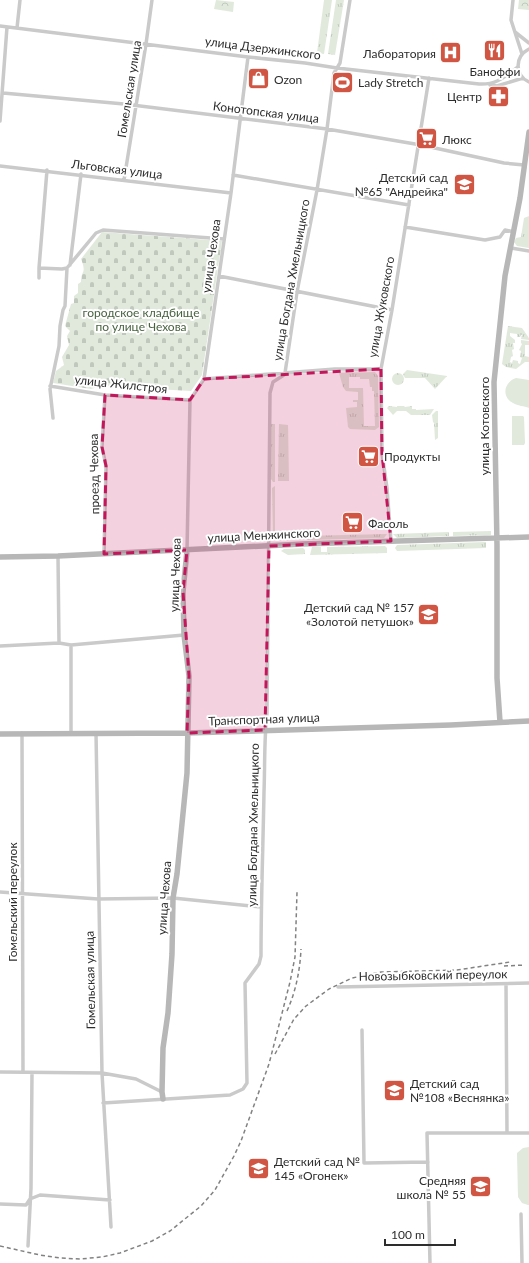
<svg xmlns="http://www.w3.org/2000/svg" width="529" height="1263" viewBox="0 0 529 1263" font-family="Lato,sans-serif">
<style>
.grass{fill:url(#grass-tufts);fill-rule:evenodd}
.forest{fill:url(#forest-crowns)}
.cemetery{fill:url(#cemetery-stones)}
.garden{fill:#e0e9dc}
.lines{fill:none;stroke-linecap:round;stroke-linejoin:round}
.street{stroke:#cacaca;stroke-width:3.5}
.secondary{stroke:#b7b7b7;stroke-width:5.5}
.rail{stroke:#828282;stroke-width:1.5;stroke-dasharray:4 3;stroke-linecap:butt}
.marked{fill:#c2185b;fill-opacity:0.2;stroke:#c2185b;stroke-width:3;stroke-dasharray:8 5;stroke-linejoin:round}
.labels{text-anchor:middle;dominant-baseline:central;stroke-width:4;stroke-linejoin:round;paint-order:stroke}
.street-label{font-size:12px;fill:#2d2d2d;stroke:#fff}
.poi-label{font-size:12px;fill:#2d2d2d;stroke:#fff;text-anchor:start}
.park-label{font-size:12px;fill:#496340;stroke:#fff}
</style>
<defs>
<pattern id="grass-tufts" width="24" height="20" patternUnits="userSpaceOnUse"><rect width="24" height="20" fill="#e0e9dc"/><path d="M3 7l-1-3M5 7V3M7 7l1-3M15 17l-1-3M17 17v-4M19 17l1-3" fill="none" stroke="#c0c8bd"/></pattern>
<pattern id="forest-crowns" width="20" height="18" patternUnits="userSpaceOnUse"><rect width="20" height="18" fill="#e0e9dc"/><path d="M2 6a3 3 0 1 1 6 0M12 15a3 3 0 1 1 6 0" fill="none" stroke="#c0c8bd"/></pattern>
<pattern id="cemetery-stones" width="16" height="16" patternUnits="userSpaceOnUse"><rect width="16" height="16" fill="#e0e9dc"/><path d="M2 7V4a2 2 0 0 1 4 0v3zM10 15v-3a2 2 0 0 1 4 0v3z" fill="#c0c8bd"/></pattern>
</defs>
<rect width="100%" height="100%" fill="#fff"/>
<!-- grass -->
<path class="grass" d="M324 0H332L324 54 317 53Z
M336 0H344L335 55 328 54Z
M529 216V248L517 246 514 242 516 238 521 237 524 218Z
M508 326 522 328 529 338V340L521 339 522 335H521L520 337H517V334L510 333V336L515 340V343H513L514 349 512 350 513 356 511 357 510 362 512 363 513 360 518 361V363L520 364 522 358 520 357 521 351 519 350 522 344 521 343V340L529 341V345H525V356L529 357V362H525L516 369 506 367 502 364Z
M407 370 447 376 435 389 425 378H405L403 374Z
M375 372 378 376 379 427 375 430 350 429 348 427 346 408 357 407V402H353V400H358V392L346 391 343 387 339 373ZM349 377H360V379H369L370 387H372V391H374L375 426H364L363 388H349Z
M389 406 397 407V406H404L405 407 412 406V409H416V410L434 409 430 415H411L406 411H397L393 415 387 408Z
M436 411H438V438L435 440 434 423 433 422 432 415Z
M271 424H275V482H273L271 479Z
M279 424 288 425 289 481H278Z
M275 486V531L273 533 272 488Z
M491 531V535L453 536V532Z
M449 532V536L397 538 393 534Z
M387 534 384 538 307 540 306 536Z
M486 542V548L397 551 395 548 397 545Z
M385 546 387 548V553L310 555 312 547H321V552H327V547Z
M303 548 305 550V554L288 555 281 551 284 549Z"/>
<!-- forest -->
<path class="forest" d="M216 0 234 2 233 12 214 9Z
M519 0H529V10L518 9Z
M392 379a6 6 0 1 1 12 0a6 6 0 1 1-12 0Z"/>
<!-- cemetery -->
<path class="cemetery" d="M102 232 222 241 202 375 191 391 101 386 91 389 53 383 56 371 64 365 62 357 69 345 67 336 70 331 65 326 71 304 74 303V296L78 293V284L81 282C81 270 87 274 81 259Z"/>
<!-- garden -->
<path class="garden" d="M516 378 529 380V408C524 406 518 406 513 403 501 397 504 382 516 378Z
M512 416H523L524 417 525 443 524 445H512Z
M529 1147V1205H528L522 1203 518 1197 517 1153 523 1148Z"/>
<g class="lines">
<!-- street -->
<path class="street" d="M513 0 511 20 522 54
M0 26 248 57 305 63 337 68 479 84C497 85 504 77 518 67
M17 28 20 0
M515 32 529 43
M529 49C515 56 514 75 529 82
M490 85 497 86 523 78
M3 93 124 104 327 129 421 145 504 163 524 165
M0 121 7 27
M0 166 231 193
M233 175 409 205
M124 180 146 44 152 0
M405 227 485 240 500 237 505 230 514 232
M511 248 529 251
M70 265 81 174
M39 268 47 170
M219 276 392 310
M39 278V268L62 269 67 268 96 233 103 230 224 239
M204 379 335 369H381
M50 386 105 395 190 400
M53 418 50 389 59 346 60 326 63 310 65 306 67 268
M391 541 387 488 382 453 381 369 392 310 429 78
M187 550 190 400 204 379 231 193 248 57
M104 554 106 466 102 447 105 395
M58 556 59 643
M0 646 59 643 71 645 184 635
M71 732V645
M22 733 23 1072
M96 733 102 1073 111 1227
M0 892 98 899 173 898 261 907
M506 984 507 1133
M338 987 529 983
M362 1030 364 1163 428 1162
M0 1072 102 1073 136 1079 162 1092
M103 1103 230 1095 243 1089 247 1083 245 983 259 964 261 956C261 901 263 847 264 792 265 766 264 739 267 713L270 393 273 382 284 375 285 373 297 292 317 190 327 129 334 73 340 63 350 0
M0 1204 26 1205 30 1199 40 1195 110 1200
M521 1214 522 1263
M28 1246 31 1188 32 1073
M430 1263 427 1133H529"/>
<!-- secondary -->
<path class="secondary" d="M0 557 58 556 303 544 529 537
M500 722 497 678V545L494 382 505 276 520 198 529 132
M0 734 187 733 451 725 529 721
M163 1099 162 1092 163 1048 168 1013 172 954 173 898 177 874 187 773 189 676 184 635 183 592 187 550"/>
<!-- rail -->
<path class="rail" d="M504 966 525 965
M287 1011C296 991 300 970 301 949
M275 1054 294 1019 306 1006 329 989 352 978 381 972 457 970 510 962
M0 1246 40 1255 60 1258 80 1259 102 1257 120 1253 152 1241 170 1231 201 1206 215 1190 234 1156 241 1141 269 1064 290 982 295 957 297 892"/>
</g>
<!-- marked area -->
<path class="marked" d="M381 369 382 453 391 541 269 546 265 730 187 733 189 676 183 592 187 550 104 554 106 466 102 447 105 395 190 400 204 379Z"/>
<!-- icons -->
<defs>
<symbol id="restaurant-square" viewBox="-11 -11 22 22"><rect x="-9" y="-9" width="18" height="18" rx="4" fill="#d05643" stroke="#fff"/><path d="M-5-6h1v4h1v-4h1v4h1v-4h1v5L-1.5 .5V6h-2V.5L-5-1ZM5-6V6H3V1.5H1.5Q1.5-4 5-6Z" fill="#fff"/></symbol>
<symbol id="hospital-square" viewBox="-11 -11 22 22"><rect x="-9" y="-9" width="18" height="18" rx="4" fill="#d05643" stroke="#fff"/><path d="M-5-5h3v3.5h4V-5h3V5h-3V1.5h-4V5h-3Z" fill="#fff"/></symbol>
<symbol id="shop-square" viewBox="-11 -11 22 22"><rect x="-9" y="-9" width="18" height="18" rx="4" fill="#d05643" stroke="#fff"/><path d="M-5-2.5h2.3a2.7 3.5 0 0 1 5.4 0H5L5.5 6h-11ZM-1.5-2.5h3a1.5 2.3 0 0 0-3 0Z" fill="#fff"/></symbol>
<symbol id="stadium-square" viewBox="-11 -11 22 22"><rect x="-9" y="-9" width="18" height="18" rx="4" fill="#d05643" stroke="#fff"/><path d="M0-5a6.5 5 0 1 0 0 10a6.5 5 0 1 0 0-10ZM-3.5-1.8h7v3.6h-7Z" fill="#fff"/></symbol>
<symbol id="pharmacy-square" viewBox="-11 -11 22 22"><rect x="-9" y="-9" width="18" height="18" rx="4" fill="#d05643" stroke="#fff"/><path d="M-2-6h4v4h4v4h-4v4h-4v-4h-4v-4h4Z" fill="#fff"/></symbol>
<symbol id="supermarket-square" viewBox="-11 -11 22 22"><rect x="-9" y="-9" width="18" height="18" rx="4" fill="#d05643" stroke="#fff"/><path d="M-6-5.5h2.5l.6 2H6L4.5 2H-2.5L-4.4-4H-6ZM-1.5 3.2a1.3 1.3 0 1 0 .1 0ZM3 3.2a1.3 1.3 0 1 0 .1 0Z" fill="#fff"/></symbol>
<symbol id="school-square" viewBox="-11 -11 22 22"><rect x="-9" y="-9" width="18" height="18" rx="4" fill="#d05643" stroke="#fff"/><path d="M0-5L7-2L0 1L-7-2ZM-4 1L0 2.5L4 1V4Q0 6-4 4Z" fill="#fff"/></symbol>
</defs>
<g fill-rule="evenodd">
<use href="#restaurant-square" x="482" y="38" width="25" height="25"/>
<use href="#hospital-square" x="438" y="40" width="25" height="25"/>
<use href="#shop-square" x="246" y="66" width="25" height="25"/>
<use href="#stadium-square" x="330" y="70" width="25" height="25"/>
<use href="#pharmacy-square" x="486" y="84" width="25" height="25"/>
<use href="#supermarket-square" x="414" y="126" width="25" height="25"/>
<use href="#school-square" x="452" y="172" width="25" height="25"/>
<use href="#supermarket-square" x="356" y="444" width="25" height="25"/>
<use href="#supermarket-square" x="340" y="510" width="25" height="25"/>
<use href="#school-square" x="416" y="602" width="25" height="25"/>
<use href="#school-square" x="382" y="1078" width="25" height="25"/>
<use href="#school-square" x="246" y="1156" width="25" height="25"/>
<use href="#school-square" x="468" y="1174" width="25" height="25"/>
</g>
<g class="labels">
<!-- street labels -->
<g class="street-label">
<text transform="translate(263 48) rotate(7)">улица Дзержинского</text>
<text transform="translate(129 89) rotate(-81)">Гомельская улица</text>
<text transform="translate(266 112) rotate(7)">Конотопская улица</text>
<text transform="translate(117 169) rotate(7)">Льговская улица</text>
<text transform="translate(211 256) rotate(-82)">улица Чехова</text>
<text transform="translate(291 280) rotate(-80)">улица Богдана Хмельницкого</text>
<text transform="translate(381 307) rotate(-80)">улица Жуковского</text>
<text transform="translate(121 384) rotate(6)">улица Жилстроя</text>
<text transform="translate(484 426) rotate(-90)">улица Котовского</text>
<text transform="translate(94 474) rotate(-91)">проезд Чехова</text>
<text transform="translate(264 535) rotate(-3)">улица Менжинского</text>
<text transform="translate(175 575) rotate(-88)">улица Чехова</text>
<text transform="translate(264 719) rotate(-2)">Транспортная улица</text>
<text transform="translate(253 825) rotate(-89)">улица Богдана Хмельницкого</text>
<text transform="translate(164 898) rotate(-86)">улица Чехова</text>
<text transform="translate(12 902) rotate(-90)">Гомельский переулок</text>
<text transform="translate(433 975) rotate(-1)">Новозыбковский переулок</text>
<text transform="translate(90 980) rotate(-91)">Гомельская улица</text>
</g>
<!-- poi labels -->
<g class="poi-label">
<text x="436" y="53" text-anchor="end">Лаборатория</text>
<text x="495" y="71" text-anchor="middle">Баноффи</text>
<text x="274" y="79">Ozon</text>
<text x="358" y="82">Lady Stretch</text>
<text x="482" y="96" text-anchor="end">Центр</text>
<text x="442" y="139">Люкс</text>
<text x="448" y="177" text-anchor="end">Детский сад<tspan x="448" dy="14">№65 "Андрейка"</tspan></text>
<text x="384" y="456">Продукты</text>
<text x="368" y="523">Фасоль</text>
<text x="414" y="607" text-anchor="end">Детский сад № 157<tspan x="414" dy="14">«Золотой петушок»</tspan></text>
<text x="410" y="1083">Детский сад<tspan x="410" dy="14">№108 «Веснянка»</tspan></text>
<text x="274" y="1161">Детский сад №<tspan x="274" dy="14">145 «Огонек»</tspan></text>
<text x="466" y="1180" text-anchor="end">Средняя<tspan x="466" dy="14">школа № 55</tspan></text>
</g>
<!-- park labels -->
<g class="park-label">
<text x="141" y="312">городское кладбище<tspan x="141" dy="14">по улице Чехова</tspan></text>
</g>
</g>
<!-- scale -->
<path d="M385 1239v6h70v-6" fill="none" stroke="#2d2d2d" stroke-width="2"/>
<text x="391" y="1239" font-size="12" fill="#2d2d2d" stroke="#ffffff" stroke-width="3" paint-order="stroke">100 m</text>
</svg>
